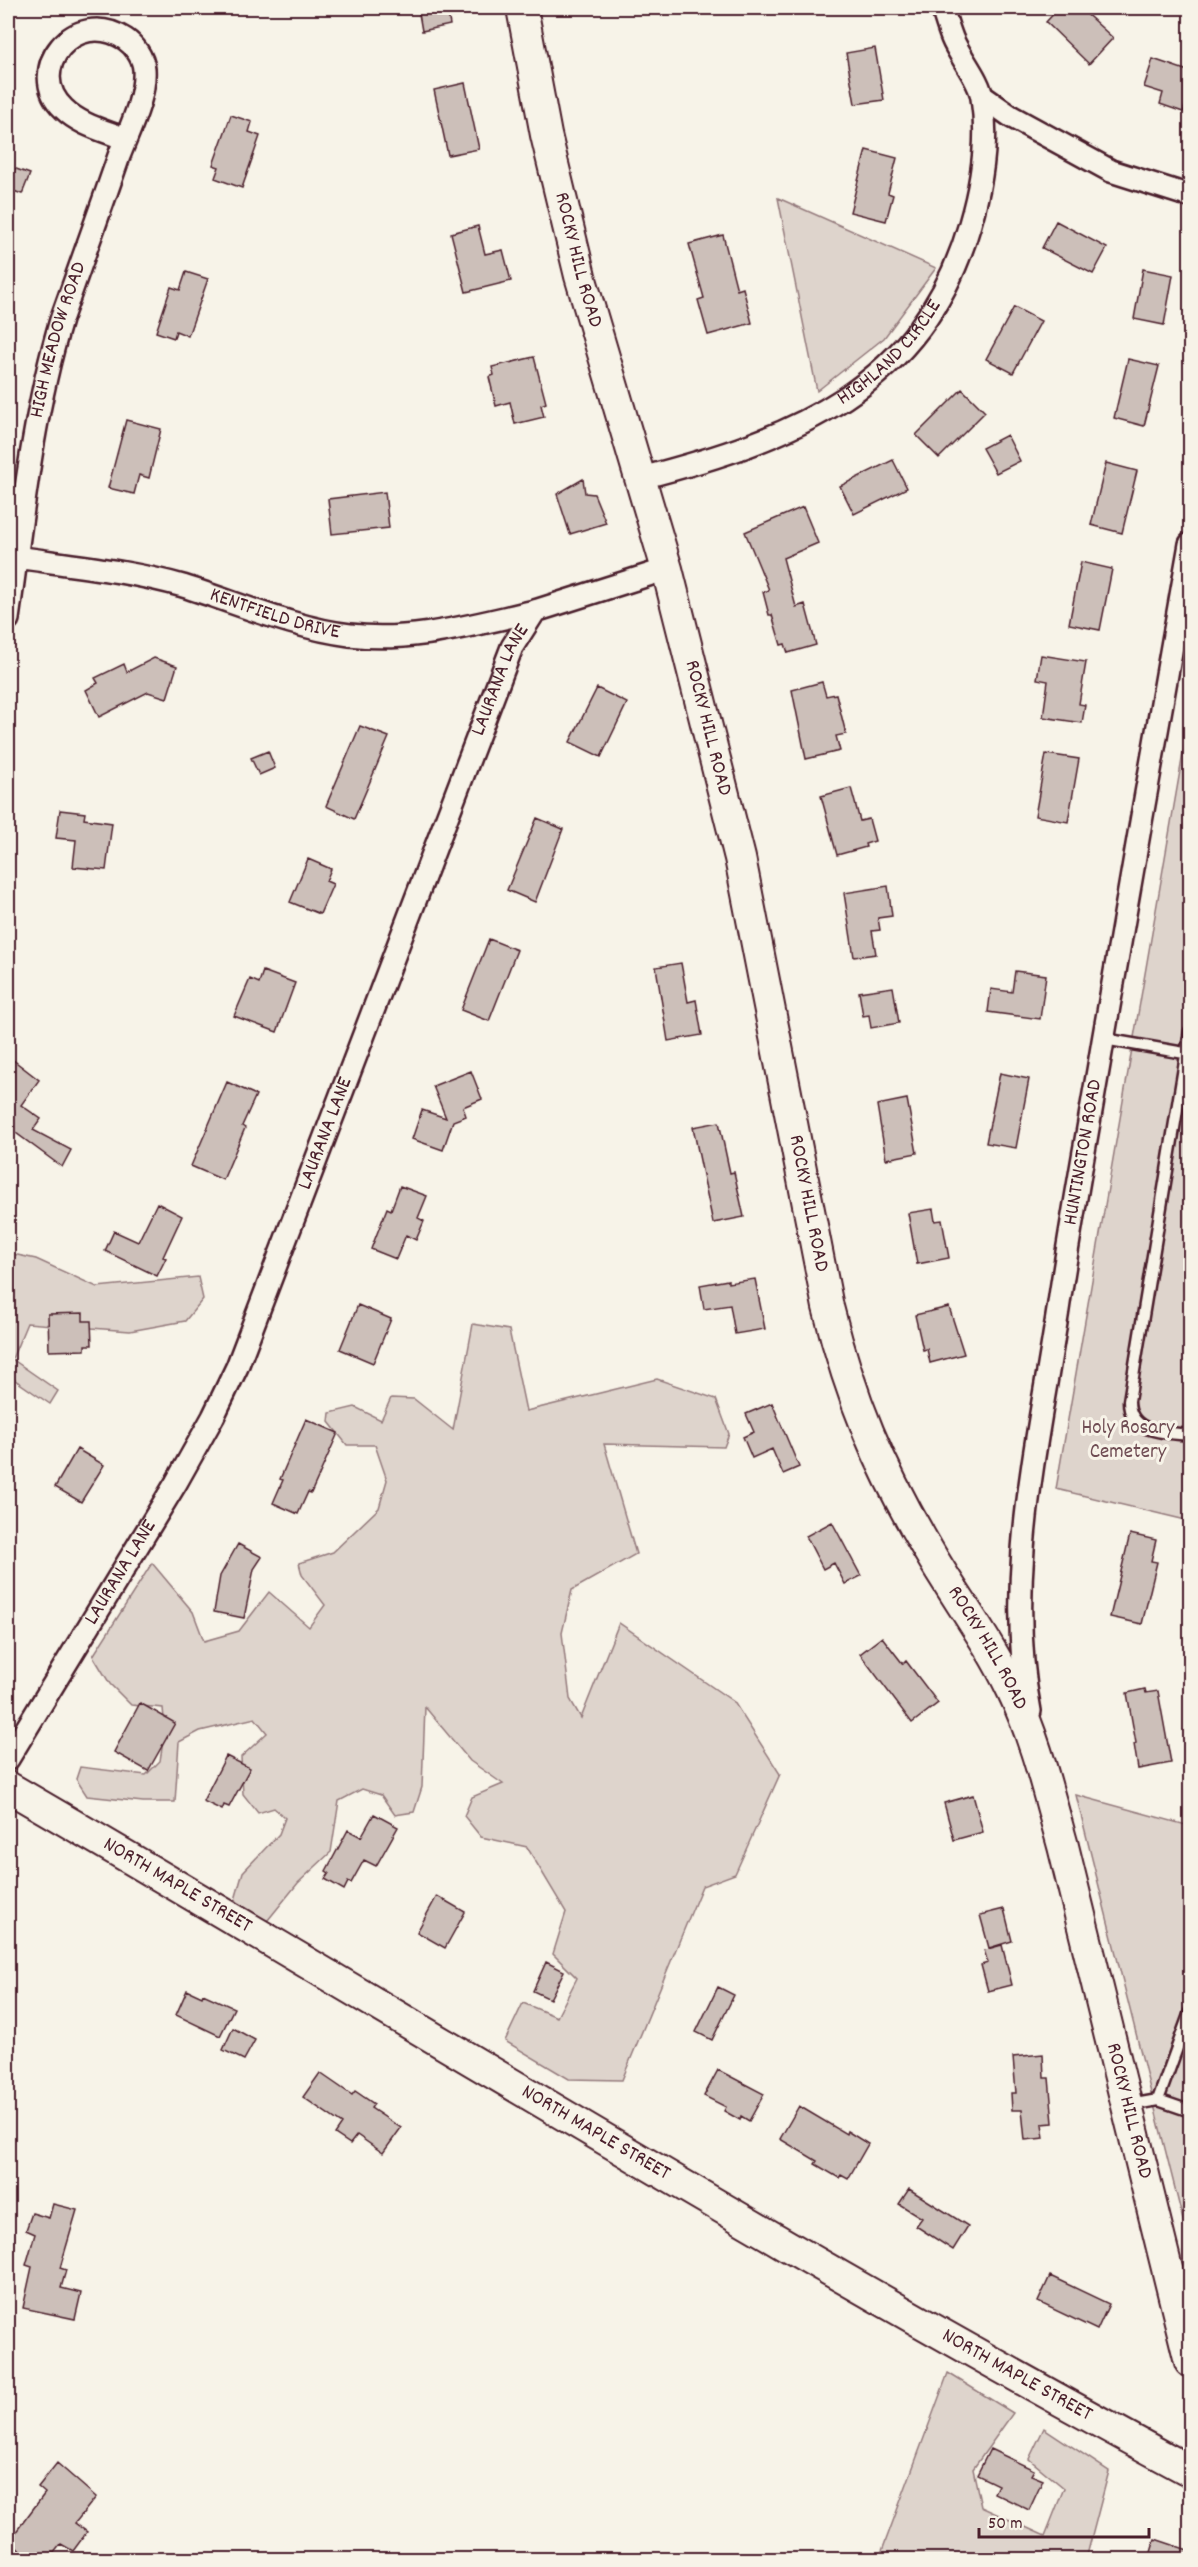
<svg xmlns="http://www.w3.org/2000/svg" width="1198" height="2567" viewBox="0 0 1198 2567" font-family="Dekko,sans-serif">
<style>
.green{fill:#ded4cc;stroke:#947a7c;stroke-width:1.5}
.building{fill:#ccbfb9;stroke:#4a1f2b;stroke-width:1.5}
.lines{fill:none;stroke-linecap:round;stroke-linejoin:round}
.lane-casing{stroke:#4a1f2b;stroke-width:15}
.street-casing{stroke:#4a1f2b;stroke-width:26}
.secondary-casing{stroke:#4a1f2b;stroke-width:34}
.lane{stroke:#f7f3e8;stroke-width:10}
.street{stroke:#f7f3e8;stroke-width:21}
.secondary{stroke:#f7f3e8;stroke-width:30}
.labels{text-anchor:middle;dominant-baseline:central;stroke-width:6;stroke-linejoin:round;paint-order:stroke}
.street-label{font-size:21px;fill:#4a1f2b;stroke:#f7f3e8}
.park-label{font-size:21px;fill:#6f4c53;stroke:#f7f3e8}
</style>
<rect width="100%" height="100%" fill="#f7f3e8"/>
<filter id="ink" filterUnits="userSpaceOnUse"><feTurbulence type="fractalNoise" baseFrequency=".0167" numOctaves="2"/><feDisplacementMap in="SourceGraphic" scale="12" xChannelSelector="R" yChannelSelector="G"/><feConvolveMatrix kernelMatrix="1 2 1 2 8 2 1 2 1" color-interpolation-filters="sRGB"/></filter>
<g filter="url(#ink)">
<!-- green -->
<path class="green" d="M778 198 936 268 884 338 817 391Z
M1190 713V1521L1056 1489Z
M8 1253 36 1259 97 1287 198 1277 203 1299 185 1321 130 1331 27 1323 12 1359 58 1391 50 1404 8 1375Z
M473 1324 509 1330 526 1411 657 1379 716 1399 729 1434 724 1447 604 1444 636 1554 572 1590 562 1633 570 1699 581 1718 619 1623 734 1702 780 1774 735 1874 702 1886 622 2080 569 2079 505 2041 523 2003 557 2017 577 1978 553 1954 566 1912 527 1847 481 1837 464 1816 472 1797 503 1784 470 1761 425 1707 422 1787 414 1812 395 1815 381 1795 362 1789 339 1801 331 1852 298 1883 268 1920H247L235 1900 243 1872 279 1834 285 1818 274 1808 258 1813 243 1794 241 1757 267 1733 255 1718 200 1731 179 1742 175 1802H143L87 1796 76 1779 80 1767 146 1775 160 1761 165 1729 163 1708 131 1705 110 1684 93 1656 152 1563 193 1612 204 1641 239 1631 269 1592 309 1627 325 1605 302 1575 299 1563 333 1552 379 1508 387 1480 375 1445H347L329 1422 330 1413 355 1407 381 1420 391 1398 414 1399 453 1430Z
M1076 1795 1190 1826V2248Z
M948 2373 1013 2413 973 2469 981 2507 1045 2536 1064 2488 1029 2459 1044 2428 1109 2471 1086 2559H879Z"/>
<!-- building -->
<path class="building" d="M418 8H447L450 25 422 31Z
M1059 8H1080L1113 38 1089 64 1046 22Z
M875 48 884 100 855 104 846 53Z
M1153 59 1191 72V102L1187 101 1183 112 1160 104 1163 93 1144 87Z
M465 83 479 149 448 155 434 90Z
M231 115 252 122 249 132 260 136 242 188 215 178 219 167 213 165Z
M866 150 897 158 888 193 893 195 886 221 850 212Z
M8 166 30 174 22 194 8 189Z
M1056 221 1107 248 1093 274 1042 248Z
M478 226 485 254 503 250 511 281 466 292 451 233Z
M723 235 737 290 743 288 752 323 708 335 698 300 704 298 689 244Z
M1143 269 1173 275 1164 325 1134 319Z
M186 272 208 279 188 336 176 331 174 338 156 332 171 287 180 290Z
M1014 307 1041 321 1013 373 986 359Z
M534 357 546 403 541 405 544 417 515 424 510 402 496 406 489 377 494 375 492 367Z
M1128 359 1159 366 1144 426 1114 418Z
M962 389 985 412 939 458 916 435Z
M126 420 161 429 149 478 139 475 134 494 108 488Z
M1007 435 1020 461 996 473 982 448Z
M893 460 907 488 854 514 840 486Z
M1106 463 1137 471 1122 533 1091 525Z
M583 479 585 493 594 494 606 523 570 534 557 494Z
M385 492 389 528 332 534 328 499Z
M803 507 818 543 783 558 796 607 805 604 816 645 788 653 785 644 781 645 772 615H769L763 592 769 590 745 532Z
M1081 562 1112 569 1100 630 1069 624Z
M1041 655 1086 662 1079 704 1085 705 1082 723 1043 717 1048 681 1037 679Z
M154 658 177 666 167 698 148 692 99 717 86 690 98 683 95 678 124 664 127 672Z
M822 682 826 696 836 694 846 734 836 736 840 751 806 759 792 690Z
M597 688 627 703 601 757 570 742Z
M360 726 389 737 354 819 326 806Z
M268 751 275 768 259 775 251 758Z
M1046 754 1079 759 1068 822 1035 816Z
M851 788 860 821 869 819 875 841 865 844 866 847 837 855 821 796Z
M60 810 85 813 84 819 112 823 106 870 73 867 76 840 56 838Z
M537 818 563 829 535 902 507 890Z
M308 859 331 869 326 881 333 884 320 914 290 902Z
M888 886 892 916 878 918 880 930 872 931 876 954 854 957 844 893Z
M489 939 517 950 489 1021 461 1010Z
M681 963 688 1002 696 1000 702 1035 668 1041 656 967Z
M263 971 295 983 277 1032 234 1016 250 979 259 983Z
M1015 971 1046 975 1040 1019 988 1012 991 989 1012 992Z
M893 987 899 1023 871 1028 869 1015 863 1016 859 992Z
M8 1056 39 1080 21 1105 41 1119 33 1130 71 1150 62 1167 8 1127Z
M471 1071 482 1099 463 1107 466 1116 453 1121 443 1150 412 1139 422 1110 446 1118 433 1086Z
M1000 1073 1029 1079 1016 1148 986 1143Z
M227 1082 256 1095 242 1126 245 1128 223 1180 191 1166Z
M907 1099 917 1153 886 1159 877 1105Z
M719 1122 730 1173 734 1172 744 1217 713 1223 693 1127Z
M400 1186 427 1196 418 1218 424 1221 416 1240 406 1235 396 1259 371 1249 387 1208 391 1210Z
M157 1203 182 1216 163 1257 166 1258 157 1276 105 1251 114 1231 138 1242Z
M933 1209 935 1221 942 1220 949 1258 917 1264 908 1213Z
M755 1279 765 1329 735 1334 730 1305 704 1309 700 1285 728 1280V1283Z
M358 1305 391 1319 373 1363 340 1349Z
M949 1307 964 1354 930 1363 927 1349 923 1350 915 1315Z
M83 1313V1321H91L92 1345H85V1350L49 1351 48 1314Z
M772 1403 799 1467 783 1474 772 1449 752 1458 743 1437 754 1432 746 1414Z
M306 1419 338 1433 311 1493 308 1492 298 1514 273 1503 283 1480 280 1479Z
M77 1449 104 1465 81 1502 55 1487Z
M832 1522 861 1576 845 1584 834 1563 823 1569 806 1536Z
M1130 1534 1156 1540 1151 1561 1157 1562 1142 1624 1110 1617Z
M238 1544 262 1557 254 1569 244 1618 214 1612 220 1576Z
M882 1637 903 1664 906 1661 938 1703 912 1723 860 1654Z
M1145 1689 1146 1693 1158 1691 1171 1763 1138 1769 1134 1744 1136 1743 1127 1693Z
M140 1703 175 1723 148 1771 114 1752Z
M226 1756 250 1768 229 1807 224 1805 222 1810 203 1801Z
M973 1795 983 1832 954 1840 944 1803Z
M374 1814 398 1827 376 1866 364 1860 351 1883 348 1882 344 1890 325 1879 329 1873 326 1871 348 1830 361 1837Z
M437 1896 465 1912 445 1948 417 1932Z
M1004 1909 1012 1941 989 1948 980 1915Z
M1002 1945 1012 1985 988 1991 981 1965 988 1963 984 1950Z
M546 1962 564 1971 550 1999 533 1991Z
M718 1987 734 1995 712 2040 696 2032Z
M187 1990 202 1997 203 1994 234 2008 220 2036 176 2015Z
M233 2028 255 2040 244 2060 223 2050Z
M1043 2054 1044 2078H1049L1053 2123 1042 2124 1044 2138 1025 2140 1022 2110H1012L1011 2093H1016L1013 2057Z
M718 2070 764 2094 749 2121 741 2116 740 2120 724 2111 726 2107 704 2096Z
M320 2073 352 2095 355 2091 374 2104 371 2108 401 2128 383 2153 357 2135 350 2144 335 2134 342 2124 303 2097Z
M799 2106 846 2134 847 2131 868 2144 848 2179 841 2175 839 2178 815 2164 817 2161 780 2139Z
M909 2189 968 2226 953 2250 916 2226 922 2218 899 2204Z
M53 2204 77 2210 60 2268 66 2270 61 2288 81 2293 75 2319 23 2308 32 2267 26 2265 35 2234 26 2230 32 2213 49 2218Z
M1050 2276 1109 2304 1097 2330 1038 2302Z
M990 2449 1034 2470 1031 2475 1043 2480 1029 2510 994 2493 998 2485 977 2475Z
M57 2463 96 2497 75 2523 87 2532 73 2551 61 2544 49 2559H30L9 2541 45 2493 38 2487Z
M1155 2539 1191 2551V2559H1149Z"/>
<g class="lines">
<defs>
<path id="lane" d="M1190 1031 1129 1401C1129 1434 1165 1432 1190 1435
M1104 1039 1190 1054
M1158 2100 1190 2012
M1130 2105 1158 2100 1190 2111"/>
<g id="street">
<path d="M982 96 1012 117 1111 171 1190 196"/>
<path id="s1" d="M641 478C792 439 923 389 970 224 982 183 989 141 982 98 980 80 959 56 952 38 948 28 945 17 942 8"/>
<path id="s2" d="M16 557C71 565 130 571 183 586 238 603 293 628 350 635 412 643 475 624 535 611"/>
<path id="s3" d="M8 619C22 519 32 418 61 320 80 266 100 211 119 156 129 130 146 97 144 69 143 57 134 45 125 39 75 6 23 71 64 109 80 125 106 131 125 139"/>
<path id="s4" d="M1030 1711C1004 1579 1038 1442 1058 1310 1071 1220 1088 1131 1103 1041 1132 875 1160 710 1190 544"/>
<path id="s5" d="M8 1759 176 1483 213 1417 237 1367 512 647 535 611 667 569"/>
</g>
<g id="secondary">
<path id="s6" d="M522 8 546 135 580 276 667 569 740 858 828 1307C851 1400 880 1468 928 1550 955 1597 989 1641 1012 1690 1036 1739 1048 1793 1063 1846L1190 2362"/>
<path id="s7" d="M8 1787C401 2015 789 2256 1190 2471"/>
</g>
</defs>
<!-- lane casing -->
<use href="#lane" class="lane-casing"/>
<!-- street casing -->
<use href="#street" class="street-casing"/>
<!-- secondary casing -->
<use href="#secondary" class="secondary-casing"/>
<!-- lane -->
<use href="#lane" class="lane"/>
<!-- street -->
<use href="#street" class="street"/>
<!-- secondary -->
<use href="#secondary" class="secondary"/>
</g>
</g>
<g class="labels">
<!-- street labels -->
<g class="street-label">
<text stroke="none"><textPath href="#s6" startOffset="258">ROCKY HILL ROAD</textPath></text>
<text stroke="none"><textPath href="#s3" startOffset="284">HIGH MEADOW ROAD</textPath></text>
<text stroke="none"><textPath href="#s1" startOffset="284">HIGHLAND CIRCLE</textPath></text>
<text stroke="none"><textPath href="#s2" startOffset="266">KENTFIELD DRIVE</textPath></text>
<text stroke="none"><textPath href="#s5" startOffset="1190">LAURANA LANE</textPath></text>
<text stroke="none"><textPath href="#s6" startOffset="744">ROCKY HILL ROAD</textPath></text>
<text stroke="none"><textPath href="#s5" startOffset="704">LAURANA LANE</textPath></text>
<text stroke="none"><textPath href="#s4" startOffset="564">HUNTINGTON ROAD</textPath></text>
<text stroke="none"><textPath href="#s6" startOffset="1230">ROCKY HILL ROAD</textPath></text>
<text stroke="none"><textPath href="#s5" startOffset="218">LAURANA LANE</textPath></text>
<text stroke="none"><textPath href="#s6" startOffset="1714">ROCKY HILL ROAD</textPath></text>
<text stroke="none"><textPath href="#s7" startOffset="196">NORTH MAPLE STREET</textPath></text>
<text stroke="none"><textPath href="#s6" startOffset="2200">ROCKY HILL ROAD</textPath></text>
<text stroke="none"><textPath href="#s7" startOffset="682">NORTH MAPLE STREET</textPath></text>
<text stroke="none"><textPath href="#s7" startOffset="1168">NORTH MAPLE STREET</textPath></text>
</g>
<!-- park labels -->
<g class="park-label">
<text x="1128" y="1429">Holy Rosary<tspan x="1128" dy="24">Cemetery</tspan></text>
</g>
</g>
<!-- margin -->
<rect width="1198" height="2567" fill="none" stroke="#f7f3e8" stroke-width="30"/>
<rect x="15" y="15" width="1168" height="2537" fill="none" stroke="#4a1f2b" stroke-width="2" filter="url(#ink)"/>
<!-- scale -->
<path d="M979 2528v9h170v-9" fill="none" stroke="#4a1f2b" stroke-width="3"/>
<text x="988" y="2528" font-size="18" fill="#4a1f2b" stroke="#f7f3e8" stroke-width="4.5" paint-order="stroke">50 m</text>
</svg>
